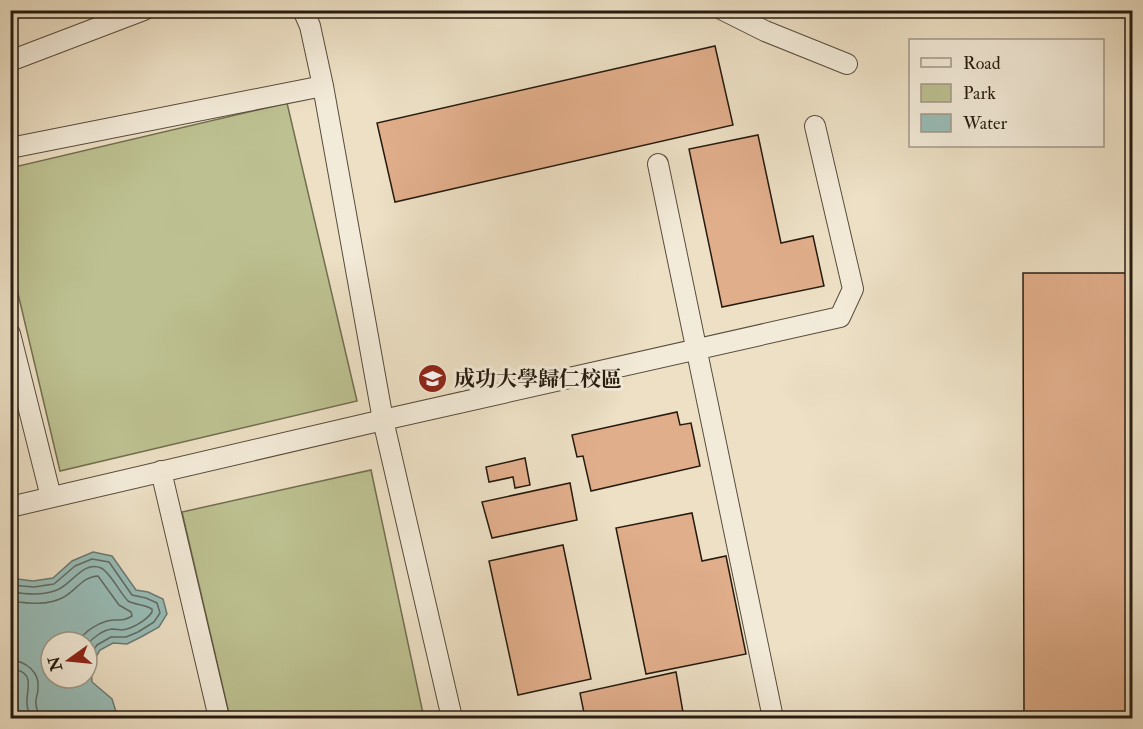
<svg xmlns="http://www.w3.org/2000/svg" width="1143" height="729" viewBox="0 0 1143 729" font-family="'IM FELL Double Pica','Noto Serif TC',serif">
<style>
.green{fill:#bdc191;stroke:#726e50;stroke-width:1.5}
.water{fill:#99bdb8;stroke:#6b7c74;stroke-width:1.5;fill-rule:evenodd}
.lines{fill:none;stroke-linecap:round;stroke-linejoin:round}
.shore{stroke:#606c64;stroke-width:1.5}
.building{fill:#e1ae8b;stroke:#261b0f;stroke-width:1.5}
.minor-casing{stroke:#584c3c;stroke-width:22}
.minor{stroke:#f3ebd9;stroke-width:20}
.labels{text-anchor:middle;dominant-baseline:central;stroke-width:6;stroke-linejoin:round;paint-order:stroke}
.poi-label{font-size:21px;font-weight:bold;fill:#261b0f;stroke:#f3ebd9;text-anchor:start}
</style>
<rect width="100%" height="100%" fill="#ede0c5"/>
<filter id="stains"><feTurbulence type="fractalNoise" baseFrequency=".00333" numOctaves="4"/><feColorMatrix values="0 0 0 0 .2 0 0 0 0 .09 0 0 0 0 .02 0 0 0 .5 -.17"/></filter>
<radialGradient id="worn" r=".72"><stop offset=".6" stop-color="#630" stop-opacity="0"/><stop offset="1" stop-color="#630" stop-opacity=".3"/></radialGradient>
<!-- green -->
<path class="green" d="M287 103 357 401 60 471 11 264 10 168Z
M371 470 424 718H230L182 512Z"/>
<!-- water -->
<path class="water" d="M93 552 112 556 136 590 148 592 163 599 167 614 159 627 141 637 127 644 113 643 100 650 91 665 92 682 112 699 118 718H18L12 709 16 685 11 681V578L33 581 53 578 72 561ZM51 642H87V678H51Z"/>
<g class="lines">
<!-- shore -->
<path class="shore" d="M10 585 34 587 54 584 75 566 92 559 109 562 132 595 146 598 157 603 160 613 154 622 138 632 126 637H111L97 645 87 660
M10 592C26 594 42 596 57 590 71 585 84 560 101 568 110 572 120 593 128 601 135 605 144 604 152 609V612C147 620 132 629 122 630 119 630 116 629 112 629 103 630 92 638 87 645
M10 601C27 603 46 606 62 598 75 592 83 576 98 576L119 605 131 612 132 616C121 623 118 618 107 621 96 624 84 632 78 642
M10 660C26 661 40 672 38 689 38 694 35 699 36 704 36 709 39 713 39 718
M10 669C37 671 26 688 27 704 27 709 30 713 30 718"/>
</g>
<!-- building -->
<path class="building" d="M715 46 733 125 395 202 377 123Z
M758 135 781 243 813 236 824 286 722 307 689 149Z
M1023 273H1132V718H1024Z
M677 412 680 425 691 423 700 466 591 491 583 456 577 457 572 435Z
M525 458 530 485 515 488 513 477 489 482 486 467Z
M570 483 577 520 492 538 482 502Z
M692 513 702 561 726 556 746 654 646 674 616 528Z
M563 545 591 679 518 695 489 561Z
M676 672 684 718H585L580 693Z"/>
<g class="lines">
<defs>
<path id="minor" d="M303 10 310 26 323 86 383 420 452 718
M723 10 765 31 847 64
M10 61 144 10
M10 148 323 86
M658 164 773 718
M10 334 51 497
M161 471 219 718
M10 507 383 420 840 317 853 289 815 126"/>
</defs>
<!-- minor casing -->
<use href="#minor" class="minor-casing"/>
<!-- minor -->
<use href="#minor" class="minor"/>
</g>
<!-- icons -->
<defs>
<symbol id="university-disc" viewBox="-11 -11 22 22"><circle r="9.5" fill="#8f2418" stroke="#f3ebd9"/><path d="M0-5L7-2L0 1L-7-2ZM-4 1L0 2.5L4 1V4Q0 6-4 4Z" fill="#fff"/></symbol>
</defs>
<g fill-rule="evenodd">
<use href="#university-disc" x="416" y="362" width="33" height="33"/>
</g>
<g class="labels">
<!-- poi labels -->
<g class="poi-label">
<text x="454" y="379">成功大學歸仁校區</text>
</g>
</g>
<!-- margin -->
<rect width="1143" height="729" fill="none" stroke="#ede0c5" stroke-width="36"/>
<rect x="12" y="12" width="1119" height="705" fill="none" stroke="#261b0f" stroke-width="3"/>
<rect x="18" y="18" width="1107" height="693" fill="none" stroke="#261b0f" stroke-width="1.5"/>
<!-- legend -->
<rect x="909" y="39" width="195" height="108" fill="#f3ebd9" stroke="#a19888" stroke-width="1.5"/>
<rect x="921" y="58" width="30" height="9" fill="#f3ebd9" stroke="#a19888" stroke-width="1.5"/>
<text x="963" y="69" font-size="18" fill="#261b0f">Road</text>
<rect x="921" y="84" width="30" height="18" fill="#bdc191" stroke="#a19888" stroke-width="1.5"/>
<text x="963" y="99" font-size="18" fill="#261b0f">Park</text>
<rect x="921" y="114" width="30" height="18" fill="#99bdb8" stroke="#a19888" stroke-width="1.5"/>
<text x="963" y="129" font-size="18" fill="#261b0f">Water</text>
<!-- north arrow -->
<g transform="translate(69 660) rotate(255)"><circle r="28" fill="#f3ebd9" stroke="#a19888" stroke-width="1.5"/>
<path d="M0-4.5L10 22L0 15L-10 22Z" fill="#8f2418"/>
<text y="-9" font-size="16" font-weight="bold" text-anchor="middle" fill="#261b0f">N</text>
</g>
<rect width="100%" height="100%" filter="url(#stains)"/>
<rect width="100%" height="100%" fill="url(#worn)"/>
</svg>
